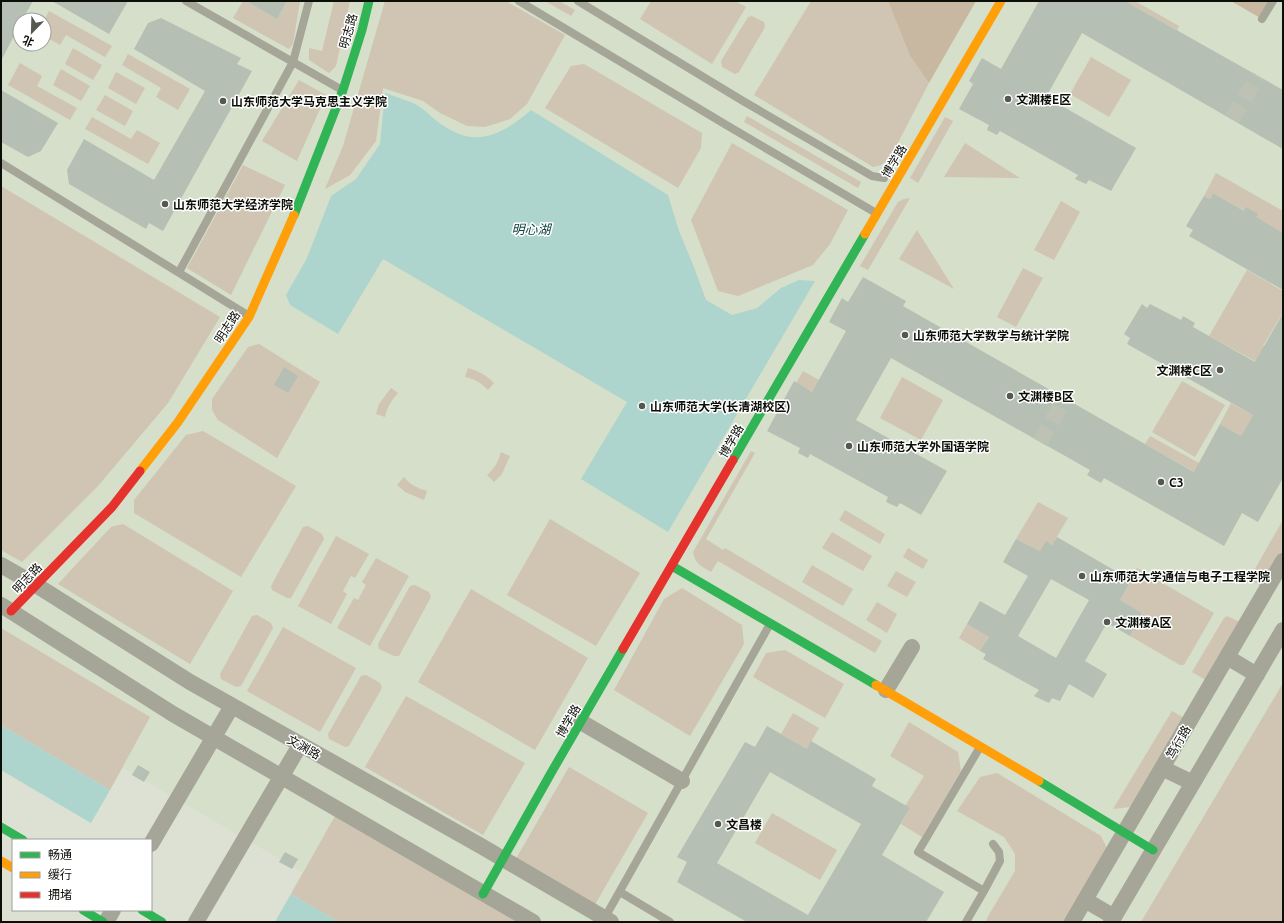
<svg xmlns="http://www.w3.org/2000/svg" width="1284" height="923" viewBox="0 0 1284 923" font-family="Ubuntu,'Noto Sans SC',sans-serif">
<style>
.built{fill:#d6dfc9;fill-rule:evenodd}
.green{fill:#d0c4b3}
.forest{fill:#c8b8a2}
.water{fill:#add5cd}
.building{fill:#b5bfb4;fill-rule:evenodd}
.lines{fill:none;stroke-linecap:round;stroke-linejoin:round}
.street-tunnel{stroke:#bdc2b5;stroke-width:16;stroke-dasharray:16 8;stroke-linecap:butt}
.lane{stroke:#a5a598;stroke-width:8}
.street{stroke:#a5a598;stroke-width:16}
.fast{stroke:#30b455;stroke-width:9}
.slow{stroke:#ff9f0a;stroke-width:9}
.jam{stroke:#e5322d;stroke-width:9}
.poi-dot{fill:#55584f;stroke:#fff;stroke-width:1.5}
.labels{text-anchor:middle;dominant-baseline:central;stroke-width:3;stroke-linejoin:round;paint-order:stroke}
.street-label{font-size:12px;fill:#0c0f08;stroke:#fff}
.poi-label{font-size:12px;font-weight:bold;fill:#0c0f08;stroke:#fff;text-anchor:start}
.water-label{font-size:13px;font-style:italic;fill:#124441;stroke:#fff}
</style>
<rect width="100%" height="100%" fill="#dce1d4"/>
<!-- built -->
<path class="built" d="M1 1H1283V922H275L302 872 123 768 91 823 1 770ZM20 20H44V44H20Z"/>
<!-- green -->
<path class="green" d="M243 1H246L277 19 287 1H300L293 44 289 49 233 18Z
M334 1H350L336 66 329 73 309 60V48L322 51Z
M385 1H506L565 35 527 104 510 119 485 127 467 126 440 113 423 101 383 88 376 141 350 175 325 189 343 146Z
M545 1H559L575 10 571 16Z
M651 1H735L746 7 712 64 640 19Z
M811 1H888L910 56 929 83 890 158 881 165 873 167 754 95Z
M1125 1H1135L1179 26 1177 30Z
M49 11 112 46 105 57 66 35 60 45 44 36V20Z
M752 16 764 22 765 27 739 72 735 74 722 67 721 61 748 17Z
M73 48 102 65 93 80 65 64Z
M128 54 190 89 178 110 156 97 161 88 122 65Z
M1091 57 1131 80 1109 117 1070 94Z
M20 63 42 76 37 86 77 108 70 120 8 85Z
M584 64 702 133 701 148 678 188 545 108 571 66Z
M61 69 90 86 81 101 53 85Z
M116 72 145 88 136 104 108 88Z
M299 80 326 95 297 161 262 141Z
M105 95 133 111 125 126 96 110Z
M747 116 861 182 858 188 744 122Z
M92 117 131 139 137 130 160 143 148 164 85 129Z
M945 117 953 121 918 183 910 178Z
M732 143 848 210 830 244 813 265 738 296 718 291 691 220Z
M965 143 1020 178 944 177Z
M243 165 285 185 231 295 187 268Z
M1216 173 1283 211V233L1213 193 1210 199 1204 196Z
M1 186 220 317 168 403 98 486 22 562 1 550Z
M910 198 868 270 860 266 898 202 904 199Z
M1061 201 1080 212 1054 260 1034 250Z
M917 230 954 289 899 259Z
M1023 268 1043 278 1016 327 997 317Z
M1247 270 1283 291V312L1263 346 1283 358 1275 372 1209 336Z
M259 344 320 382 277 458 218 420 212 410V399L248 347Z
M468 368C479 371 486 375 494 383L488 390C481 383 475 379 465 377Z
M803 371 819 380 812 392 796 383Z
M902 377 943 400 921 440 880 418Z
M1182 381 1225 405 1195 457 1152 432Z
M391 388 398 393C391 401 387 407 385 417L376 414 379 404Z
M1231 403 1253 415 1241 436 1220 424Z
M203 431 296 486 241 577 134 513V500L186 435Z
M1150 436 1219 474 1214 483 1145 444Z
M751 451 755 453 706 539 723 550 725 548 882 641 875 653 718 561 711 572C701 566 695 564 693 552Z
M501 452 510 456 502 474 494 482 487 475C495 468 498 462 501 452Z
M404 477C411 485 417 488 427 491L424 500 405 492 397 485Z
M1038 502 1068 518 1052 545 1046 542 1040 551 1016 539Z
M845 510 885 534 880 544 839 520Z
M550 519 640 573 596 646 507 595Z
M1283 520V551L1263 587 1249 579Z
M123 524 233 591 190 664 58 584 111 527Z
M308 526 322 534 324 539 291 598H287L272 590 271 586 303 527Z
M832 532 872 556 863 571 822 548Z
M336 536 369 554 355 578 351 576 343 591 347 594 331 624 298 606Z
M908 548 928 560 923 569 903 557Z
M376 558 409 576 370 646 337 628 354 598 358 600 366 585 362 582Z
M812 565 853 589 843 606 802 582Z
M1137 568 1214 613 1184 665H1180L1130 636 1142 613 1120 600Z
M896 571 916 582 907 597 887 586Z
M415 585 429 592 431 597 399 656H394L379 649 378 644 410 586Z
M682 588 742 625 744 644 690 736 614 690 664 599Z
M471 589 588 658 535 750 418 682Z
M877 602 897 614 887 633 866 620Z
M257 615 271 623 273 628 241 686 236 687 221 679 220 674 252 616Z
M1227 616 1240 622 1209 682 1192 672 1224 618Z
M967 624 989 637 980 651 959 638Z
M283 627 356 668 320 732 247 691Z
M1 628 150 717 110 790 1 725Z
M785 650 844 684 825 718 753 677 766 653Z
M366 675 380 683 382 688 349 746 345 747 329 739 328 734 361 676Z
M1283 683V922H1141Z
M406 696 525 763 483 835 365 767Z
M1172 711 1186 719 1130 807 1113 809Z
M793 713 819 728 807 749 781 734Z
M909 722 958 752 961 771 922 837 901 824 910 808 905 806 924 776 890 756Z
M569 767 648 813 593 908 514 862Z
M997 773 1101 836 1108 850 1067 922H986L987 918 1015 871V854L1004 837 957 811 980 777Z
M772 813 837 850 820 880 755 843Z
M335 816 519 922H339L291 894Z"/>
<!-- forest -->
<path class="forest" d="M888 1H976L929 83 910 56Z
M1231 1H1272L1262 19Z"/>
<!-- water -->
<path class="water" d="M385 93C396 97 407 100 417 105 428 112 437 123 449 129 480 148 507 131 531 110L668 195 679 231 694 267 706 300 732 315 757 308 781 288 799 280 815 281 668 532 581 479 627 402 383 259 338 334 290 305 286 295 307 258 331 196 356 179 380 144Z
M1 725 110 790 91 823 1 770Z
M291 894 339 922H275Z"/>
<!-- building -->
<path class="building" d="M1 1H33L22 20H20V24L1 61Z
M52 1H128L109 34Z
M246 1H287L277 19Z
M1039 1H1125L1283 90V149L1082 33 1046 97 1136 148 1111 191 1089 180 1086 184 1075 179 1078 175 1000 131 997 135 987 130 989 125 959 109 973 84 969 81 982 58 1001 69Z
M161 18 241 58 237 64 252 71 163 231 149 223 146 229 69 184 67 170 84 139 154 180 205 91 134 49 148 23Z
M1 90 58 123 41 151 28 157 1 142Z
M1213 193 1244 211 1246 207 1258 214 1256 217 1283 233V290L1189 236 1193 230 1186 226 1204 196 1210 199Z
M863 277 906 301 903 306 1194 472 1220 424 1241 436 1253 415 1127 344 1130 338 1124 334 1142 304 1147 308 1150 304 1181 320 1183 316 1195 323 1193 327 1255 362 1283 313V478L1258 522 1242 513 1224 546 1104 478 1101 483 1087 475 1090 470 891 358 856 420 947 471 921 515 900 503 897 507 886 502 888 497 810 454 808 458 798 453 800 448 767 431 794 381 812 392 846 331 829 322 842 298 848 302Z
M284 367 298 376 288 393 274 385Z
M1057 537 1131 580 1120 600 1142 613 1130 636 1107 623 1085 661 1107 674 1093 698 1069 684 1060 701 1052 698 1049 703 1034 696 1039 690 983 659 986 654 980 651 989 637 967 624 980 601 1005 615 1028 576 1003 562 1016 539 1040 551 1046 541 1052 545ZM1051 579 1089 600 1056 658 1018 636Z
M767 726 807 749 811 741 876 779 872 786 910 808 882 855 944 892 926 922H747L677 882 687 862 677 857 745 742 755 747ZM770 772 861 824 808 915 717 863Z
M138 765 150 772 144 782 132 775Z
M285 852 298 859 292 869 279 862Z"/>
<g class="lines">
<!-- street-tunnel -->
<path class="street-tunnel" d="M1232 119 1258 76
M1040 442 1065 398"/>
<!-- lane -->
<path class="lane" d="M186 1 342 90
M519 1 728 126 876 213
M578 1 743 101 872 176 884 178
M1262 19 1273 1
M1 163 249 316
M179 272 293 62 309 1
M984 891 1000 861 999 852 993 844
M620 892 670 922
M603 921 770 624
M966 922 984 891 918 852 980 747"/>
<!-- street -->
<path class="street" d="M1 565 36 585 190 682 481 846 611 922
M1 605 173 714 533 922
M1227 657 1257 675
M886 690 912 647
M581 722 682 781
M1162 768 1193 783
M151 844 232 706
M1085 900 1114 917
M106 922 113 910
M196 922 300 745
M1072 922 1283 561
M1111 922 1283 630"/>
<!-- fast -->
<path class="fast" d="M294 215 343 90 362 30 369 1
M733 460 865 234
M672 566 876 685
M1039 781 1153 850
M1 827 23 840
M483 894 551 773 623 649
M83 910 103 922
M142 910 162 922"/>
<!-- slow -->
<path class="slow" d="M865 234 1001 1
M140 471 178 422 249 317 294 215
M876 685 1039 781
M1 861 13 868"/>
<!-- jam -->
<path class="jam" d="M11 611 112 507 140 471
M623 649 733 460"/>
</g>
<!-- markers -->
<g class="poi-dot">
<circle cx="1008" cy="99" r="4"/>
<circle cx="223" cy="101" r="4"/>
<circle cx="165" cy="204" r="4"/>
<circle cx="905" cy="335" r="4"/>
<circle cx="1220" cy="370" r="4"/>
<circle cx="1010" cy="396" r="4"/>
<circle cx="642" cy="406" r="4"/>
<circle cx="849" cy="446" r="4"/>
<circle cx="1161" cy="482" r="4"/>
<circle cx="1082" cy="576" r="4"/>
<circle cx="1107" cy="622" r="4"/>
<circle cx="718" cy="824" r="4"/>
</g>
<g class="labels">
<!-- street labels -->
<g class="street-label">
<text transform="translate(348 31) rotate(-74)">明志路</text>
<text transform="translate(894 161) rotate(-59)">博学路</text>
<text transform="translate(227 327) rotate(-57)">明志路</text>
<text transform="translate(731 441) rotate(-60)">博学路</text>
<text transform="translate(27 578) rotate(-47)">明志路</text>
<text transform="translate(568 721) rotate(-60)">博学路</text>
<text transform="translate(1178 742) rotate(-60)">笃行路</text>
<text transform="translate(304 747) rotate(29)">文渊路</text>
</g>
<!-- poi labels -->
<g class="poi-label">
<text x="1016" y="99">文渊楼E区</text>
<text x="231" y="101">山东师范大学马克思主义学院</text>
<text x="173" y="204">山东师范大学经济学院</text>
<text x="913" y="335">山东师范大学数学与统计学院</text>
<text x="1212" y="370" text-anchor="end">文渊楼C区</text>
<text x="1018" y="396">文渊楼B区</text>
<text x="650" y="406">山东师范大学(长清湖校区)</text>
<text x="857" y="446">山东师范大学外国语学院</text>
<text x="1169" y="482">C3</text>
<text x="1090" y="576">山东师范大学通信与电子工程学院</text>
<text x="1115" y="622">文渊楼A区</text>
<text x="726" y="824">文昌楼</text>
</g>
<!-- water labels -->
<g class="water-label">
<text x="531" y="229">明心湖</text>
</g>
</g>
<!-- border -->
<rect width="1284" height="923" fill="none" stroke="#0c0f08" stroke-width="4"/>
<!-- legend -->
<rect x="12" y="839" width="140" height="72" fill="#ffffff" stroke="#9e9f9c"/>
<rect x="20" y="852" width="20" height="6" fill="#30b455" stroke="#9e9f9c"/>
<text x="48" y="859" font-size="12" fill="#0c0f08">畅通</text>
<rect x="20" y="872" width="20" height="6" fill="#ff9f0a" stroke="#9e9f9c"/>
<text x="48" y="879" font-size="12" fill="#0c0f08">缓行</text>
<rect x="20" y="892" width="20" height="6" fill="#e5322d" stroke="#9e9f9c"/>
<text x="48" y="899" font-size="12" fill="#0c0f08">拥堵</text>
<!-- north arrow -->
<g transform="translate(32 32) rotate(203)"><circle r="19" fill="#ffffff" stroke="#9e9f9c"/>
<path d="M0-3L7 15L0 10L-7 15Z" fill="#55584f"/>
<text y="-6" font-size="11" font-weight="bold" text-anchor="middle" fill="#0c0f08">北</text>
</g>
</svg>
